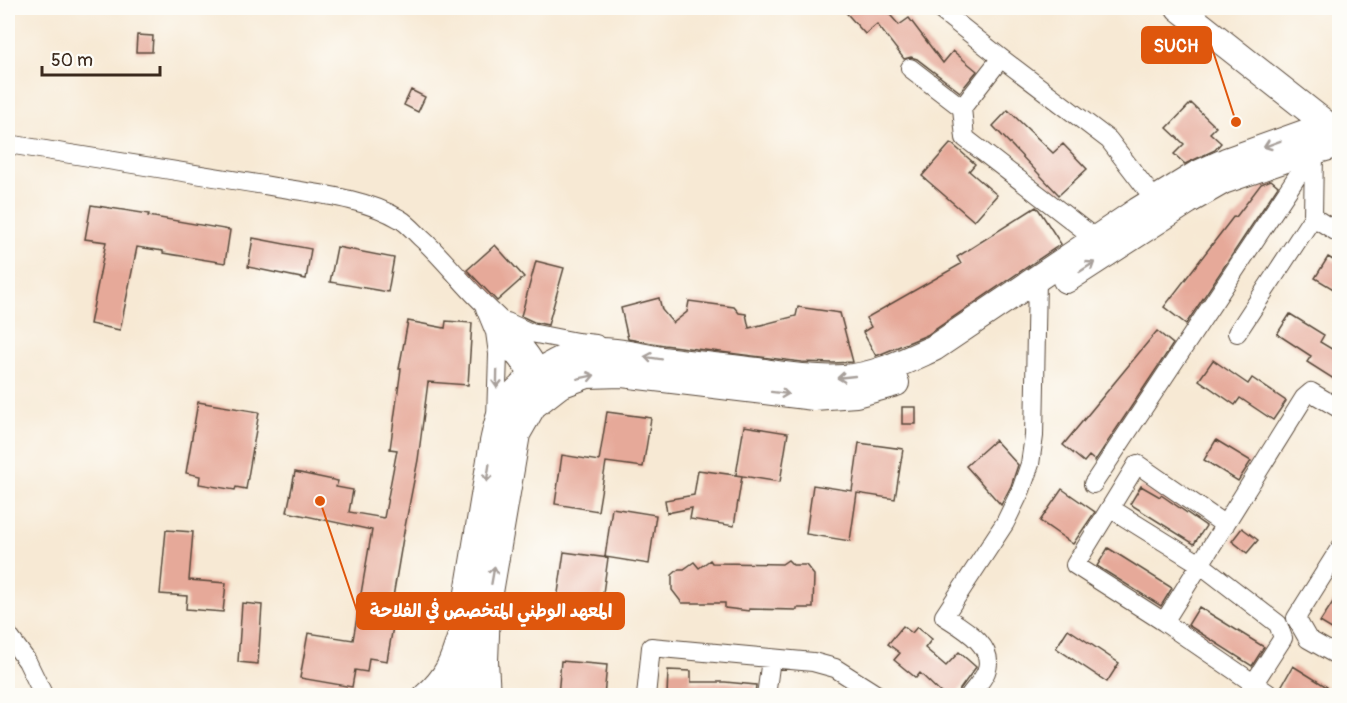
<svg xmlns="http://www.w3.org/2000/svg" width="1347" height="703" viewBox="0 0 1347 703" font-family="Pangolin,'Playpen Sans Arabic',sans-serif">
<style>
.building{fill:#e6a999}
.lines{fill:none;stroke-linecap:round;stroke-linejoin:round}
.street-casing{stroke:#574739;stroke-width:20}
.secondary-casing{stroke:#574739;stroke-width:28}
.street{stroke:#fff;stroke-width:18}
.secondary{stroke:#fff;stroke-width:26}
.oneway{stroke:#a79f9a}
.leader{fill:none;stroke:#df570d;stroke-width:2}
.callout-dot{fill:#df570d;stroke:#fdfcf7;stroke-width:2}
.callout{fill:#df570d;stroke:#df570d;stroke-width:2}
.callout-label{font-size:18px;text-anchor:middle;font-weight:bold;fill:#fff}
</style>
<rect width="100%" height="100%" fill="#fdfcf7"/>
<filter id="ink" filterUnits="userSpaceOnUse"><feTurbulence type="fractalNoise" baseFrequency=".0167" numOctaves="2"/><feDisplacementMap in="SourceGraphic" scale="12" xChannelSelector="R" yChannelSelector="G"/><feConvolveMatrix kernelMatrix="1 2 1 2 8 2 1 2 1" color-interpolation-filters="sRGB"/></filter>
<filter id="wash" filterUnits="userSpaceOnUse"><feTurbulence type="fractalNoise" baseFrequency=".008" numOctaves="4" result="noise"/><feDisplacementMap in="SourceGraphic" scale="24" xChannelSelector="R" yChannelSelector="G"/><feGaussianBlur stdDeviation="1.35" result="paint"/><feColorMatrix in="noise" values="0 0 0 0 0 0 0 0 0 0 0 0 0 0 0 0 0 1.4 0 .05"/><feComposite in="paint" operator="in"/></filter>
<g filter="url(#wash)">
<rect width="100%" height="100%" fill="#f7e9d4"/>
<g id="blocks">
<!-- building -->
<path class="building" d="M842 8H884L899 25 909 18 943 63 953 51 977 71 960 92 917 59 911 57 904 59 877 24 865 34Z
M137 35 153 36 152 52H136Z
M411 90 425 97 418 112 404 105Z
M1191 103 1216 127 1210 133 1221 143 1215 150 1185 164 1174 154 1184 144 1167 128Z
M1008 110 1053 153 1063 144 1087 169 1059 195 993 126Z
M951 143 975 164 969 171 997 195 974 221 922 176Z
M1271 180 1278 186 1186 324 1164 307 1234 216 1236 217 1261 184Z
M91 205 149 214 148 216 230 230 225 263 163 253V251L137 247 120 330 90 324 106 242 85 239Z
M1036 207 1039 210 1061 244 927 335 876 356 863 332 871 327 866 318 961 264 957 257Z
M253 238 311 249 306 279 248 267Z
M495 245 524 277 497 301 467 270Z
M337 247 394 258 388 292 330 282Z
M1328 257 1340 264V293L1315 278Z
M536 261 564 268 548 325 534 322 521 316Z
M659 298 662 310 673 323 687 312 689 301 734 307 739 313 746 314 749 328 796 316 798 307 840 313 853 362 833 363 802 362 664 345 628 339 621 308Z
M1290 314 1324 335 1320 342 1340 354V383L1307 362 1311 356 1277 334Z
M408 321 445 328 446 321 472 323 468 385 428 382 418 460 404 532 392 603 397 604 387 661 369 658 367 672 355 670 352 687 300 678 308 633 353 640 372 530 287 512 295 472 338 481 336 487 353 490 349 512 384 518 397 450 390 449 401 369H399Z
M1157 331 1173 344 1095 461 1089 456 1084 462 1063 445Z
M1213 360 1248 384 1252 378 1286 401 1273 420 1240 398 1235 405 1199 380Z
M198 402 259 412 246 489 236 487 235 490 199 484 200 476 186 473Z
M902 407H916V424H902Z
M607 412 651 418 643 467 606 462 598 511 555 504 562 455 599 461Z
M744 426 788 433 780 482 736 475Z
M995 440 1018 465 1011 486 1001 505 966 466Z
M1216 440 1251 461 1238 481 1204 460Z
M859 443 903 449 895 499 857 493 850 541 806 534 813 485 852 491Z
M698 470 742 476 734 526 690 519 692 508 667 513 665 500 694 495Z
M1141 486 1160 497 1161 495 1206 526 1194 544 1130 504Z
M1062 489 1095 512 1073 544 1040 521Z
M612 508 656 515 649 564 605 557Z
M1242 528 1258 540 1247 553 1232 541Z
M166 530 193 532 189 580 226 583 223 612 186 609 187 596 160 594Z
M1108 548 1172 588 1161 606 1097 566Z
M564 552 608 558 601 607 557 600Z
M710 560 712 563 782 564 788 560 793 565H806L814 575 813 608H797V610L749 609V611L725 608V603H682L672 590V575L679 569H684L694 562 699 568Z
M1340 591V634L1320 622Z
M242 603 262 605 258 664 238 662Z
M1199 607 1264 647 1252 666 1188 625Z
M903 626 912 633 917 627 932 639 925 648 946 666 959 652 976 667 960 689 958 696H944L920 673 916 678 894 660 900 653 888 644Z
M1068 629 1119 663 1107 682 1056 648Z
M561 661 607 665 604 696H558Z
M1293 666 1327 687 1322 696H1295L1281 687Z
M668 670 691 671V682H725L756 685 755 696H667Z"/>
</g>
</g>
<g filter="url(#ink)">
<use href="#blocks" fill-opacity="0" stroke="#574739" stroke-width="1.5"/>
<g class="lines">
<defs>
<path id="street" d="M938 8 1001 58 1109 140 1155 200
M910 68 962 108 965 138 1096 239
M962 108 1001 58
M8 144C93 157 178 171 264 185 307 193 362 196 400 219 407 223 414 231 420 237 444 258 463 285 486 306 500 319 544 362 542 381
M1314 151 1313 217 1340 234
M485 308 494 330 531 377 542 383
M507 322 531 333 577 342 596 344
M495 332 498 354 496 418
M1237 333 1313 217
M1093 484 1314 151
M1110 508 1200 564 1278 624 1283 638 1254 683
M1225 525 1137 464 1075 565 1164 622 1272 696
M1340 548 1296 618 1308 639 1340 657
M1164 622 1304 398 1311 392 1340 409
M8 635 27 661 44 696
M646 696 651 647 813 662 835 668 879 696
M766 696 771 659
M969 696C974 689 983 680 986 672 997 646 961 627 944 616L1005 523 1021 490 1030 464 1034 436 1037 279"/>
<path id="secondary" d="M1179 8 1339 134
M1066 280 1188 201 1223 181 1286 159 1340 144
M426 696C448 677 453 661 461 635L493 442C495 433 497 423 500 415 513 386 554 357 585 352 610 348 638 356 662 360 694 364 726 367 757 371 786 375 815 380 844 378 876 376 905 361 934 348L1137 211 1197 174 1226 161 1327 125
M455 696 484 644
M487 696 485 661 487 610 517 434 533 406 560 385 587 375 622 374 814 397 856 394 896 383"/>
</defs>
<!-- street casing -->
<use href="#street" class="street-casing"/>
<!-- secondary casing -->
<use href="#secondary" class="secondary-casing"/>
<!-- street -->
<use href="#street" class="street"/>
<!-- secondary -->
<use href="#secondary" class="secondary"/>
</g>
<!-- one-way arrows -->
<defs><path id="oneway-shaft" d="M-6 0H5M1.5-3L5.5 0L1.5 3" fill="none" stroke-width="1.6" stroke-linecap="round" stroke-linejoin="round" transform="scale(1.5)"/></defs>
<g class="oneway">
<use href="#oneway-shaft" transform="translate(1272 144) rotate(160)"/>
<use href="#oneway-shaft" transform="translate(1087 267) rotate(-33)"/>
<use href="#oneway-shaft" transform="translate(653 358) rotate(-171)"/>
<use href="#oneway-shaft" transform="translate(586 377) rotate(-12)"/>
<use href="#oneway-shaft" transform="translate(846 377) rotate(174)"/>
<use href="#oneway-shaft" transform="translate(497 379) rotate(91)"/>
<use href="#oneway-shaft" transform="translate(780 393) rotate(7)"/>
<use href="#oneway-shaft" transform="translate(488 473) rotate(99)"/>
<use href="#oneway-shaft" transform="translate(493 575) rotate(-80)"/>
</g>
</g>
<!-- callouts -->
<path class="leader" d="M1236 122L1211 45M320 501L357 611"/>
<g class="callout-dot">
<circle cx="1236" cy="122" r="6"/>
<circle cx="320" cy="501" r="6"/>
</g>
<g class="callout">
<rect x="1142" y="27" width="69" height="36" rx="6"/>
<rect x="357" y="593" width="267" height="36" rx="6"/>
</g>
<g class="callout-label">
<text x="1176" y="52">SUCH</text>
<text x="491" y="617">المعهد الوطني المتخصص في الفلاحة</text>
</g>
<!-- margin -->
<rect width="1347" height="703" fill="none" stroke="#fdfcf7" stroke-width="30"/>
<!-- scale -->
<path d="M42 66v9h118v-9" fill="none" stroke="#3b2a1e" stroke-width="3"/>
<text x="51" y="66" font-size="18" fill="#3b2a1e" stroke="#fdfcf7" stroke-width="4.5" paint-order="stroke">50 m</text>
</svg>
